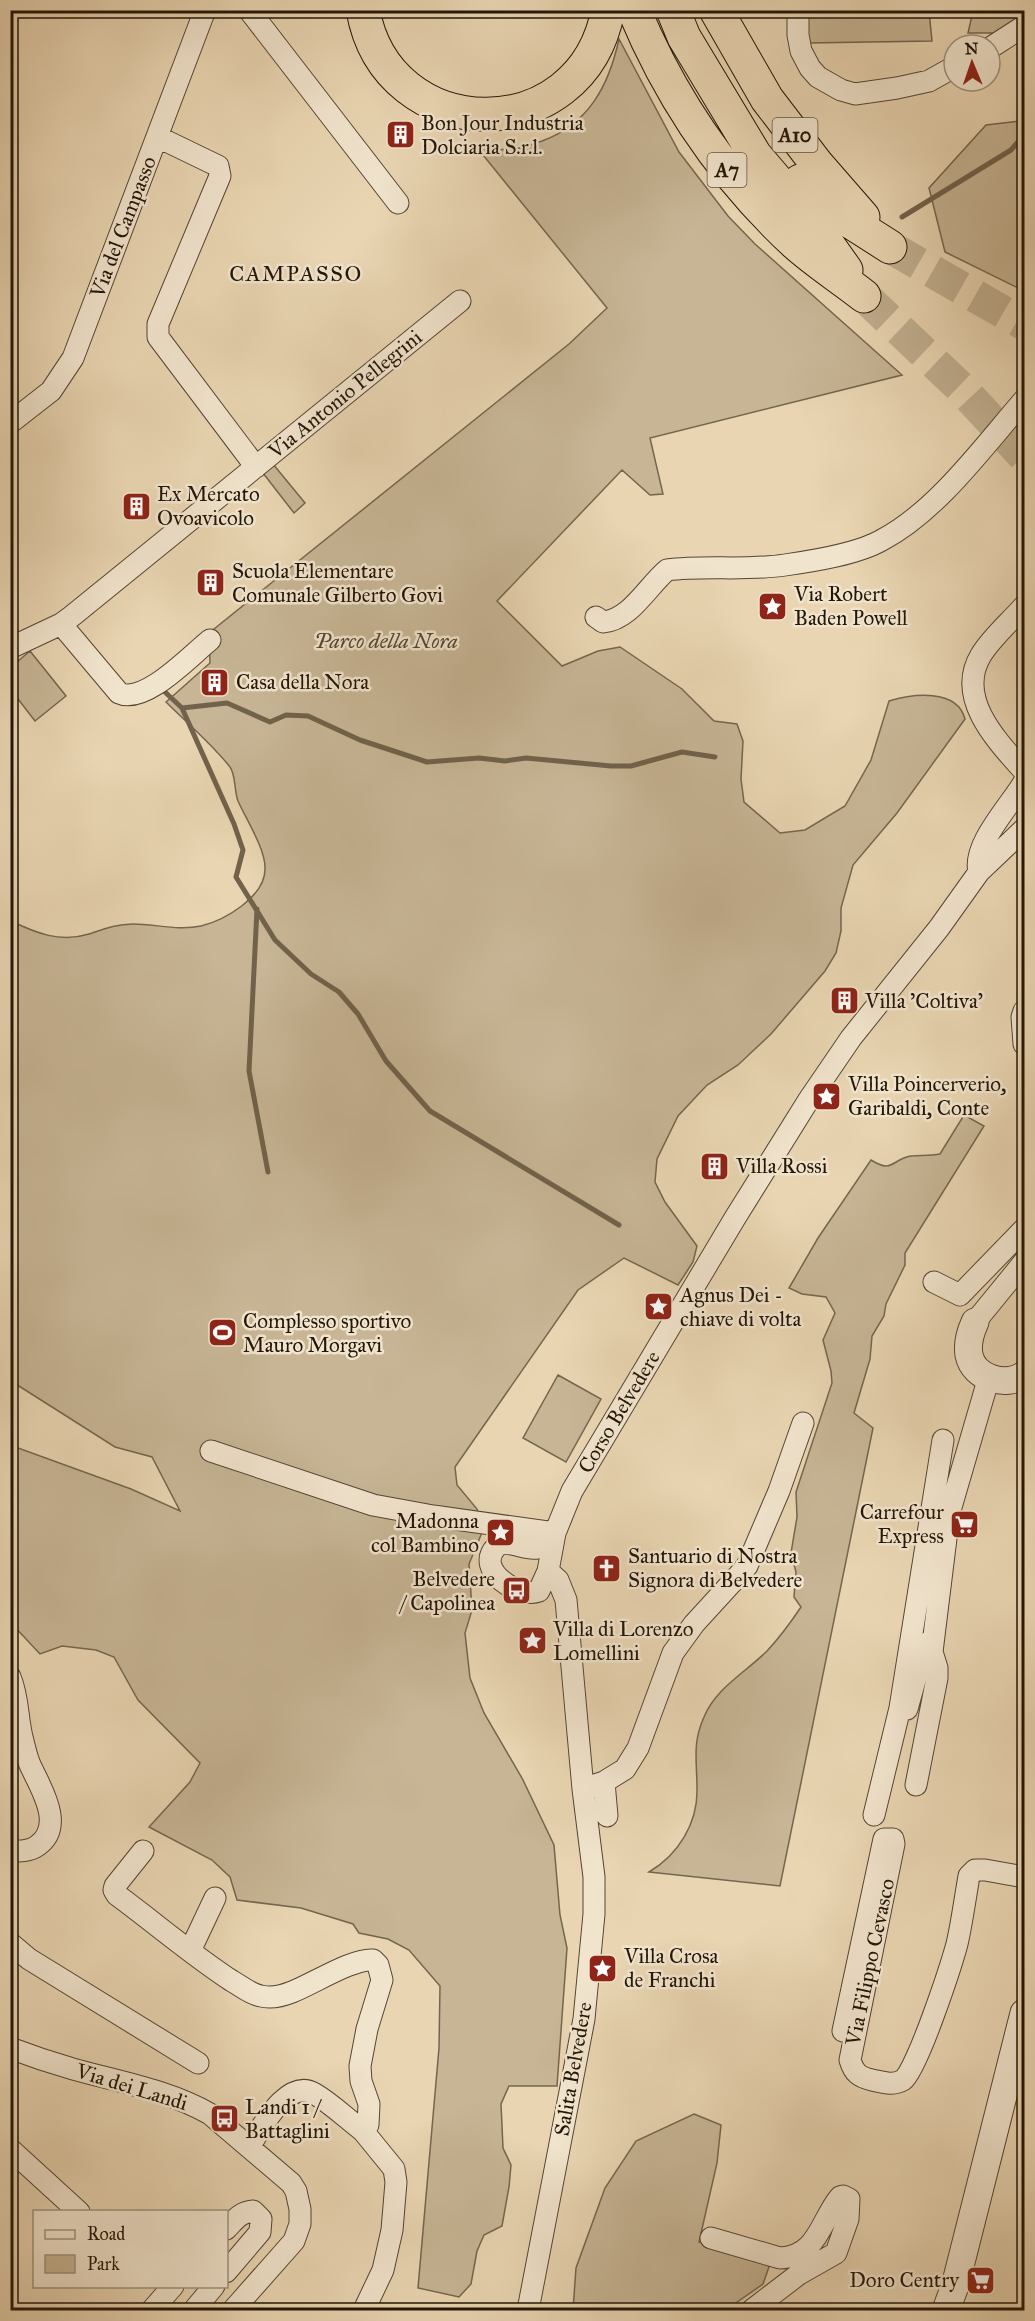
<svg xmlns="http://www.w3.org/2000/svg" width="1035" height="2321" viewBox="0 0 1035 2321" font-family="'IM FELL Great Primer',serif">
<style>
.green{fill:#c7b595;stroke:#74664e;stroke-width:1.5}
.lines{fill:none;stroke-linecap:round;stroke-linejoin:round}
.stream{stroke:#71624b;stroke-width:5}
.motorway-tunnel{stroke:#c1af90;stroke-width:33;stroke-dasharray:33 16;stroke-linecap:butt}
.minor-casing{stroke:#544632;stroke-width:23}
.tertiary-casing{stroke:#544632;stroke-width:29}
.motorway-casing{stroke:#221607;stroke-width:35}
.minor{stroke:#f1e4cd;stroke-width:21}
.tertiary{stroke:#f1e4cd;stroke-width:27}
.motorway{stroke:#e9d5b2;stroke-width:33}
.labels{text-anchor:middle;dominant-baseline:central;stroke-width:5;stroke-linejoin:round;paint-order:stroke}
.shield{fill:#f1e4cd;stroke:#605442;stroke-width:1.5}
.shield-label{font-size:20px;font-weight:bold;fill:#221607}
.poi-label{font-size:21px;fill:#221607;stroke:#f1e4cd;text-anchor:start}
.street-label{font-size:21px;fill:#221607;stroke:#f1e4cd}
.park-label{font-size:21px;font-style:italic;fill:#544632;stroke:#f1e4cd}
.neighbourhood-label{font-size:22px;letter-spacing:1.5px;fill:#221607;stroke:#f1e4cd}
</style>
<rect width="100%" height="100%" fill="#e9d5b2"/>
<filter id="stains"><feTurbulence type="fractalNoise" baseFrequency=".00333" numOctaves="4"/><feColorMatrix values="0 0 0 0 .2 0 0 0 0 .09 0 0 0 0 .02 0 0 0 .5 -.17"/></filter>
<radialGradient id="worn" r=".72"><stop offset=".6" stop-color="#630" stop-opacity="0"/><stop offset="1" stop-color="#630" stop-opacity=".3"/></radialGradient>
<!-- green -->
<path class="green" d="M803 11H929L932 41 808 43Z
M973 11H1024V33H968Z
M619 39 679 152 728 216 755 244 902 375 650 438 663 494 650 495 622 470 497 601 562 666 598 651 620 647 682 689 714 721 737 724 743 741 741 779 744 802 780 833 805 830 845 806 871 760 889 701C912 694 957 688 965 719L897 813 853 865 841 908V931L836 953 825 971 771 1034 738 1065 707 1085 678 1116 657 1159 655 1182 665 1202 697 1246 693 1262 678 1285 624 1258 578 1290 455 1467 457 1485 477 1509 483 1530 469 1564 472 1610 465 1633 470 1678 484 1713 522 1778 554 1845 560 1915 567 1948 557 2086H509L501 2104 503 2148 511 2165 509 2187 502 2226 484 2235 477 2251 471 2284 459 2297 418 2288 439 2048 440 1986 409 1950 388 1939 359 1933 353 1924 301 1908 237 1900 230 1877 212 1860 149 1827 190 1782 200 1763 138 1700 114 1657 96 1650 62 1646 40 1654 11 1623 10 1445 131 1489 180 1511 152 1457 115 1447 11 1381V921C36 933 60 943 89 934 104 929 117 924 133 924 155 924 179 931 201 926 225 920 265 897 265 869 266 850 246 819 238 801 234 791 236 775 230 767 213 745 186 722 166 702L210 663 209 633 569 344 607 308 479 150C493 150 507 150 520 148 528 147 535 143 542 141 589 124 609 85 619 39Z
M1024 112V291L945 252 929 188 986 125 1020 121Z
M273 464 305 503 294 513 263 473Z
M30 651 66 696 35 721 11 690V667Z
M964 1115 984 1126 905 1253V1265L886 1304 884 1316 872 1336 870 1359 854 1413 873 1428 780 1886 649 1872C678 1855 698 1823 697 1789 697 1760 692 1744 704 1717 716 1688 746 1672 767 1651 780 1637 791 1622 801 1607L794 1597 796 1572 791 1553 797 1517 796 1492 832 1383 831 1371 823 1340 835 1313 826 1297 802 1294 789 1288 818 1238 871 1160C893 1174 892 1159 911 1156 920 1155 930 1156 940 1154Z
M558 1375 601 1399 566 1462 523 1438Z
M694 2114 721 2125 717 2163 699 2242 770 2264 763 2284 730 2307 720 2310H573L576 2268 605 2188 636 2141Z"/>
<g class="lines">
<!-- stream -->
<path class="stream" d="M902 217 1011 150 1024 135
M165 692 182 708 234 824 243 850 236 877 275 940 311 974 339 992 358 1014 386 1061 430 1111 619 1225
M182 708 227 703 270 722 286 715 308 716 360 740 427 762 479 758 505 761 526 758 611 766H631L682 752 715 757
M257 909 249 1071 268 1172"/>
<!-- motorway-tunnel -->
<path class="motorway-tunnel" d="M890 247 1024 324
M864 296 960 387 1024 456"/>
<defs>
<path id="minor" d="M249 10 398 203
M798 10V35L801 51 810 68 818 77 841 90 855 94 897 88 929 81 954 67
M990 48 1024 26
M158 137 218 166 220 176 158 324V337L256 467
M10 423 51 391 73 358 205 10
M1024 606C1010 622 992 637 981 655 955 698 997 741 1024 771
M596 617 603 622C630 620 647 587 667 570 706 565 746 571 785 565 813 561 858 554 882 540 937 511 984 446 1024 400
M61 624 119 693C145 705 191 655 210 640
M10 648 61 624 72 616 460 301
M979 872C972 845 1010 806 1024 782
M1024 1011 1022 1017 1024 1044
M934 1282 960 1295 1024 1229
M975 1322 1024 1262
M211 1451 373 1505 433 1516 555 1533
M548 1571 539 1591C519 1599 474 1570 496 1547 506 1537 525 1551 537 1548 544 1546 550 1538 555 1533
M933 1638 924 1648 907 1709 900 1708 943 1440
M10 1677C19 1698 17 1720 23 1741 25 1749 27 1759 31 1767 42 1790 65 1827 37 1846 30 1851 19 1852 10 1850
M604 1782 607 1816
M916 1785 937 1678V1668L932 1652 949 1514 989 1377
M583 1789 604 1782 625 1769 638 1748 673 1653 694 1624 747 1566 779 1491 803 1423
M874 1815 900 1708
M143 1851 115 1886 114 1890 117 1895C155 1923 192 1955 232 1981 241 1986 250 1994 261 1996 272 1999 282 1996 292 1992 313 1984 353 1958 373 1960L378 1965 382 1980 367 2029 360 2066 361 2081 369 2104 368 2125 363 2131C347 2119 332 2104 315 2094 287 2077 261 2129 249 2147
M10 1943 29 1959 198 2063
M190 1951 215 1898
M843 2031 884 1839H893L894 1844 850 2060C854 2073 859 2077 872 2080 882 2082 893 2086 903 2080 917 2070 951 1966 957 1944 962 1922 965 1899 969 1876L975 1870H985L1024 1877
M10 2048C31 2056 52 2063 73 2069 119 2082 168 2090 210 2114L291 2183 296 2191 300 2209V2224L294 2241 233 2310
M363 2131 394 2169 396 2182 392 2230 383 2270 364 2310
M10 2149 79 2212
M226 2229C235 2220 240 2212 253 2211L261 2219 260 2232 226 2272
M711 2238 780 2258C818 2257 821 2219 840 2197L843 2196 849 2199 848 2219 836 2253 799 2274 752 2310
M152 2310 173 2286
M194 2310 214 2286
M528 2310 584 2019 594 1914V1877L583 1789 566 1600 558 1580 548 1571 555 1533 572 1491 735 1218 808 1101 851 1038 939 928 979 872 1024 829"/>
<path id="tertiary" d="M975 1322C970 1333 967 1344 969 1355 974 1379 1006 1387 1024 1375
M946 2310 955 2286 1024 2013"/>
<path id="motorway" d="M363 10C387 147 582 151 608 10
M634 10C671 99 724 177 795 243 816 262 841 278 864 296
M673 10 684 37 755 155 812 222 846 270
M716 10 767 99 816 163 863 217
M800 181 818 201 890 247"/>
</defs>
<!-- minor casing -->
<use href="#minor" class="minor-casing"/>
<!-- tertiary casing -->
<use href="#tertiary" class="tertiary-casing"/>
<!-- motorway casing -->
<use href="#motorway" class="motorway-casing"/>
<!-- minor -->
<use href="#minor" class="minor"/>
<!-- tertiary -->
<use href="#tertiary" class="tertiary"/>
<!-- motorway -->
<use href="#motorway" class="motorway"/>
</g>
<!-- icons -->
<defs>
<symbol id="building-square" viewBox="-11 -11 22 22"><rect x="-9" y="-9" width="18" height="18" rx="4" fill="#8f2418" stroke="#f1e4cd"/><path d="M-4-6H4V6H1V3H-1V6H-4ZM-2.5-4.3h1.7v1.8h-1.7ZM.8-4.3h1.7v1.8H.8ZM-2.5-1h1.7V.8h-1.7ZM.8-1h1.7V.8H.8Z" fill="#fff"/></symbol>
<symbol id="sight-square" viewBox="-11 -11 22 22"><rect x="-9" y="-9" width="18" height="18" rx="4" fill="#8f2418" stroke="#f1e4cd"/><path d="M0-6L1.8-2.2L6-1.7L2.9 1.2L3.7 5.4L0 3.3L-3.7 5.4L-2.9 1.2L-6-1.7L-1.8-2.2Z" fill="#fff"/></symbol>
<symbol id="stadium-square" viewBox="-11 -11 22 22"><rect x="-9" y="-9" width="18" height="18" rx="4" fill="#8f2418" stroke="#f1e4cd"/><path d="M0-5a6.5 5 0 1 0 0 10a6.5 5 0 1 0 0-10ZM-3.5-1.8h7v3.6h-7Z" fill="#fff"/></symbol>
<symbol id="supermarket-square" viewBox="-11 -11 22 22"><rect x="-9" y="-9" width="18" height="18" rx="4" fill="#8f2418" stroke="#f1e4cd"/><path d="M-6-5.5h2.5l.6 2H6L4.5 2H-2.5L-4.4-4H-6ZM-1.5 3.2a1.3 1.3 0 1 0 .1 0ZM3 3.2a1.3 1.3 0 1 0 .1 0Z" fill="#fff"/></symbol>
<symbol id="church-square" viewBox="-11 -11 22 22"><rect x="-9" y="-9" width="18" height="18" rx="4" fill="#8f2418" stroke="#f1e4cd"/><path d="M-1.2-6h2.4v3.5h3.3v2.4h-3.3V6h-2.4V-.1h-3.3v-2.4h3.3Z" fill="#fff"/></symbol>
<symbol id="bus-square" viewBox="-11 -11 22 22"><rect x="-9" y="-9" width="18" height="18" rx="4" fill="#8f2418" stroke="#f1e4cd"/><path d="M-5-6H5V4H4V6H2V4H-2V6H-4V4H-5ZM-3.5-4V0h7V-4ZM-3.5 1.2v1.5H-2V1.2ZM2 1.2v1.5H3.5V1.2Z" fill="#fff"/></symbol>
</defs>
<g fill-rule="evenodd">
<use href="#building-square" x="384" y="118" width="33" height="33"/>
<use href="#building-square" x="120" y="490" width="33" height="33"/>
<use href="#building-square" x="194" y="566" width="33" height="33"/>
<use href="#sight-square" x="756" y="590" width="33" height="33"/>
<use href="#building-square" x="198" y="666" width="33" height="33"/>
<use href="#building-square" x="828" y="984" width="33" height="33"/>
<use href="#sight-square" x="810" y="1080" width="33" height="33"/>
<use href="#building-square" x="698" y="1150" width="33" height="33"/>
<use href="#sight-square" x="642" y="1290" width="33" height="33"/>
<use href="#stadium-square" x="206" y="1316" width="33" height="33"/>
<use href="#supermarket-square" x="948" y="1508" width="33" height="33"/>
<use href="#sight-square" x="484" y="1516" width="33" height="33"/>
<use href="#church-square" x="590" y="1552" width="33" height="33"/>
<use href="#bus-square" x="500" y="1574" width="33" height="33"/>
<use href="#sight-square" x="516" y="1624" width="33" height="33"/>
<use href="#sight-square" x="586" y="1952" width="33" height="33"/>
<use href="#bus-square" x="208" y="2102" width="33" height="33"/>
<use href="#supermarket-square" x="964" y="2264" width="33" height="33"/>
</g>
<g class="labels">
<!-- shield labels -->
<g class="shield">
<rect x="772.5" y="118" width="45" height="34" rx="4.5"/>
<rect x="707.5" y="153" width="39" height="34" rx="4.5"/>
</g>
<g class="shield-label">
<text x="795" y="135">A10</text>
<text x="727" y="170">A7</text>
</g>
<!-- poi labels -->
<g class="poi-label">
<text x="421" y="123">Bon Jour Industria<tspan x="421" dy="24">Dolciaria S.r.l.</tspan></text>
<text x="157" y="494">Ex Mercato<tspan x="157" dy="24">Ovoavicolo</tspan></text>
<text x="232" y="571">Scuola Elementare<tspan x="232" dy="24">Comunale Gilberto Govi</tspan></text>
<text x="794" y="594">Via Robert<tspan x="794" dy="24">Baden Powell</tspan></text>
<text x="236" y="682">Casa della Nora</text>
<text x="865" y="1001">Villa 'Coltiva'</text>
<text x="848" y="1084">Villa Poincerverio,<tspan x="848" dy="24">Garibaldi, Conte</tspan></text>
<text x="736" y="1166">Villa Rossi</text>
<text x="680" y="1295">Agnus Dei -<tspan x="680" dy="24">chiave di volta</tspan></text>
<text x="243" y="1321">Complesso sportivo<tspan x="243" dy="24">Mauro Morgavi</tspan></text>
<text x="944" y="1512" text-anchor="end">Carrefour<tspan x="944" dy="24">Express</tspan></text>
<text x="479" y="1521" text-anchor="end">Madonna<tspan x="479" dy="24">col Bambino</tspan></text>
<text x="628" y="1556">Santuario di Nostra<tspan x="628" dy="24">Signora di Belvedere</tspan></text>
<text x="495" y="1579" text-anchor="end">Belvedere<tspan x="495" dy="24">/ Capolinea</tspan></text>
<text x="553" y="1629">Villa di Lorenzo<tspan x="553" dy="24">Lomellini</tspan></text>
<text x="624" y="1956">Villa Crosa<tspan x="624" dy="24">de Franchi</tspan></text>
<text x="245" y="2107">Landi 1 /<tspan x="245" dy="24">Battaglini</tspan></text>
<text x="959" y="2280" text-anchor="end">Doro Centry</text>
</g>
<!-- street labels -->
<g class="street-label">
<text transform="translate(123 227) rotate(-69)">Via del Campasso</text>
<text transform="translate(345 394) rotate(-39)">Via Antonio Pellegrini</text>
<text transform="translate(619 1412) rotate(-59)">Corso Belvedere</text>
<text transform="translate(870 1962) rotate(-78)">Via Filippo Cevasco</text>
<text transform="translate(573 2069) rotate(-80)">Salita Belvedere</text>
<text transform="translate(132 2087) rotate(17)">Via dei Landi</text>
</g>
<!-- park labels -->
<g class="park-label">
<text x="386" y="641">Parco della Nora</text>
</g>
<!-- neighbourhood labels -->
<g class="neighbourhood-label">
<text x="296" y="273">CAMPASSO</text>
</g>
</g>
<!-- margin -->
<rect width="1035" height="2321" fill="none" stroke="#e9d5b2" stroke-width="36"/>
<rect x="12" y="12" width="1011" height="2297" fill="none" stroke="#221607" stroke-width="3"/>
<rect x="18" y="18" width="999" height="2285" fill="none" stroke="#221607" stroke-width="1.5"/>
<!-- legend -->
<rect x="33" y="2210" width="195" height="78" fill="#f1e4cd" stroke="#9e927e" stroke-width="1.5"/>
<rect x="45" y="2230" width="30" height="9" fill="#f1e4cd" stroke="#9e927e" stroke-width="1.5"/>
<text x="87" y="2240" font-size="18" fill="#221607">Road</text>
<rect x="45" y="2255" width="30" height="18" fill="#c7b595" stroke="#9e927e" stroke-width="1.5"/>
<text x="87" y="2270" font-size="18" fill="#221607">Park</text>
<!-- north arrow -->
<g transform="translate(972 63) rotate(358)"><circle r="28" fill="#f1e4cd" stroke="#9e927e" stroke-width="1.5"/>
<path d="M0-4.5L10 22L0 15L-10 22Z" fill="#8f2418"/>
<text y="-9" font-size="16" font-weight="bold" text-anchor="middle" fill="#221607">N</text>
</g>
<rect width="100%" height="100%" filter="url(#stains)"/>
<rect width="100%" height="100%" fill="url(#worn)"/>
</svg>
